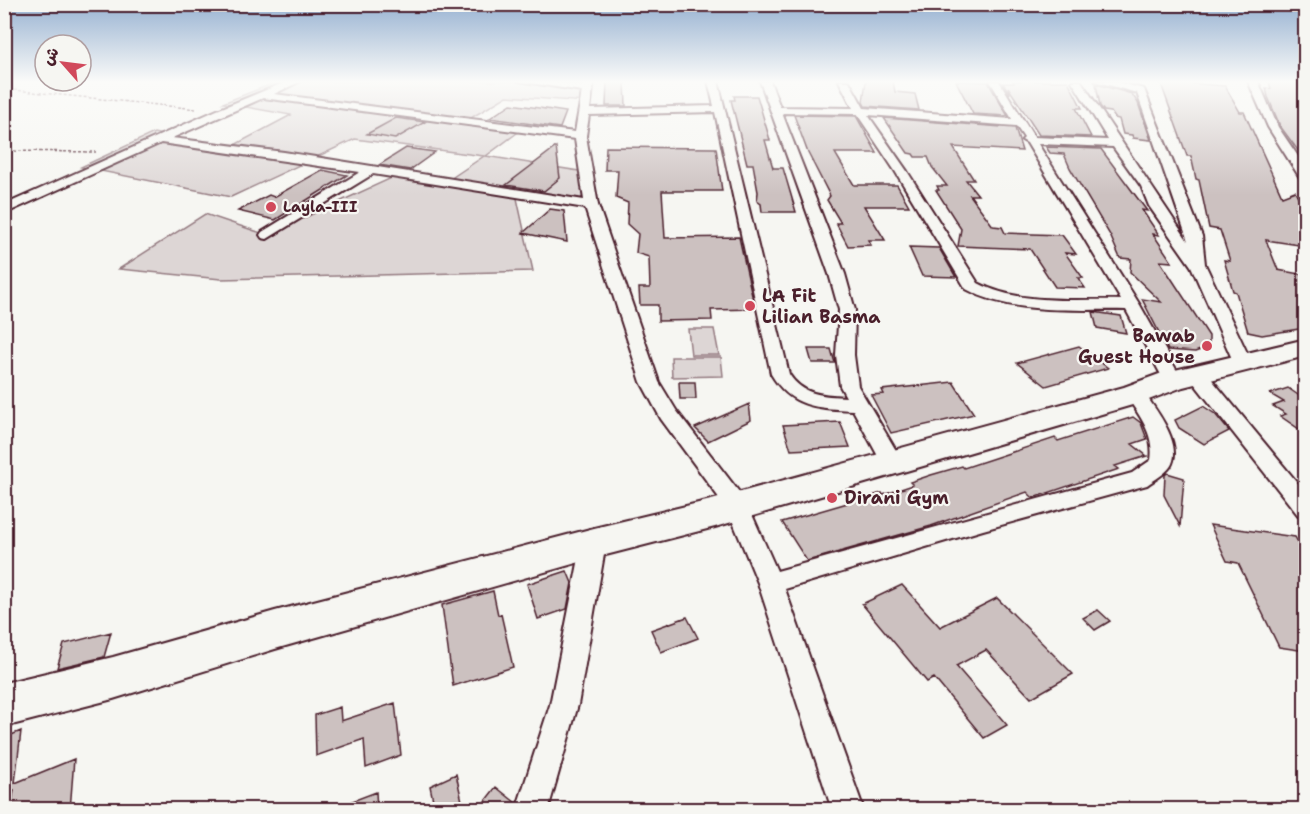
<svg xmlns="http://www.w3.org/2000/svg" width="1310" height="814" viewBox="0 0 1310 814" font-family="'Shantell Sans','Playpen Sans Arabic',sans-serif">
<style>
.green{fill:#ddd6d5;stroke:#947a80;stroke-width:1.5}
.building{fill:#ccc1c0;stroke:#4a1f2b;stroke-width:1.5}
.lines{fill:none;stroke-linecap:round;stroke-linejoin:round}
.minor-casing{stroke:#4a1f2b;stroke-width:4}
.primary-casing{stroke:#4a1f2b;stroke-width:4}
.path{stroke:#4a1f2b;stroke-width:1.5;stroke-dasharray:3 2;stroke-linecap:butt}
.minor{fill:#f6f6f2;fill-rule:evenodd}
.primary{fill:#f6f6f2;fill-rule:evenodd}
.poi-dot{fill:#d1495b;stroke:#f6f6f2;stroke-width:2}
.labels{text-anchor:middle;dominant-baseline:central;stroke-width:4.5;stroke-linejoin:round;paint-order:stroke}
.far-poi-label{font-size:15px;font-weight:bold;fill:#4a1f2b;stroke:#f6f6f2;text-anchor:start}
.poi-label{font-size:18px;font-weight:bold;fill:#4a1f2b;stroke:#f6f6f2;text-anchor:start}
</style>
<rect width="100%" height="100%" fill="#f6f6f2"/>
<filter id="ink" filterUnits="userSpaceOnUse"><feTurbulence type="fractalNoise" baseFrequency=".0167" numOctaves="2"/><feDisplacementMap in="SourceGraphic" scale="12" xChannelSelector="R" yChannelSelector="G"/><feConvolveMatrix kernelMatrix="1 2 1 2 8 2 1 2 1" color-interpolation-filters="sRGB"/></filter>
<g filter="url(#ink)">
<!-- green -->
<path class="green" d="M279 81H525L586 89V102L507 96 464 122 521 130 486 156 585 172 591 205 516 194 533 271 221 279 119 269 205 214 267 235 398 175 444 183 484 156 355 139 231 197 81 167 154 133 227 149 291 115 223 103Z
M688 329H714L719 355H691Z
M721 357 723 376 672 377 671 357Z"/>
<!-- building -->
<path class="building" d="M607 81H625L626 106H606Z
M866 81H893L895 92 915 94 919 110 865 106 863 102Z
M956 81 988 82 1008 116 973 114Z
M1013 81H1068L1082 108H1076L1091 137 1039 135 1008 87 1010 94 1003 83H1014Z
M1160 81 1225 86 1240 112H1244L1282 196 1295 191 1305 210V246L1266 240 1278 270 1305 275V328L1262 335 1248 332 1236 292 1233 291 1224 260 1230 261 1220 230 1209 228 1199 180 1196 179 1191 156H1187Z
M1269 81 1305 84V160L1280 126 1268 97 1266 88 1271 89Z
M1096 84 1132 94 1138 103 1151 140 1133 138 1132 135 1123 134 1119 119 1115 118 1111 112 1104 111 1100 106Z
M734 96H757L770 140H765L773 168H783L796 212H762L761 204 757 201 758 192 753 164H747L731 100H735Z
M511 104 546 109 566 112 560 128 490 118Z
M794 115 856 116 877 153H835L854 185H897L909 206H864L885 240H868L871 245 848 246 836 223H841L827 200 830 196 808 153Z
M396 118 425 122 395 139 367 134Z
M884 118 1015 128 1022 151 953 147 974 180H966L978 195H970L993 226 1002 227 1005 233 1062 235 1076 254 1065 253 1083 278H1078L1085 288 1055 287 1030 249 958 246 961 229 936 190H939L937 186H947L932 167 928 157H915L913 154 908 153Z
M556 147 560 178 544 191 506 185Z
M606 147 716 148 722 191H662L665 238 739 237 755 309 711 310 712 320 658 321V305H640L639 288H650L649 257 636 253 638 234 627 224 628 203 616 198 618 170H605Z
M1046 147 1101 149 1147 211 1142 210 1159 235 1153 234 1172 262 1160 261 1209 336V345L1206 348 1195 352 1168 350 1142 299 1161 302 1130 272 1131 259 1120 258 1110 235 1070 168 1064 154 1050 153Z
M406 148 435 152 410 170 379 165Z
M322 170 347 175 275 220 238 211 269 195 274 197Z
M550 209 564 211 567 242 523 233Z
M909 247 939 248 956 277 922 276Z
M1093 312 1121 316 1126 333 1097 328Z
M1079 346 1108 368 1046 386 1017 363Z
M808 349H831L835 363H812Z
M679 382H695L696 399H680Z
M953 382 974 414 891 433 871 395 884 394 882 390Z
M1288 388 1301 397 1305 395V433L1280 416 1286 414 1273 406 1284 402 1270 394Z
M749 404 751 420 708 441 695 428Z
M1203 406 1215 414 1229 431 1204 444 1179 428 1175 420Z
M1133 417 1141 423 1147 439 1132 444 1147 456 1115 466 1119 469 1033 498 1027 492 931 526 807 561 782 522 882 493 883 495 913 485 910 482 931 475 962 466 964 468 1055 438 1058 441Z
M840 422 850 447 791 450 783 425Z
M1167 473 1184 478 1180 526 1164 495 1165 475Z
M1210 525 1295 537 1305 555V651L1279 647 1238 563 1227 561Z
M567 571 572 583 567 609 538 619 527 584Z
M902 585 940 627 997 598 1073 674 1031 698 986 650 956 666 1007 725 984 738 934 678 927 682 862 604Z
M493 591 498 615 501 614 513 667 453 686 442 605Z
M1098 610 1110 621 1095 630 1083 618Z
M687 617 698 638 661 652 651 630Z
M111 632 104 657 57 668 64 644Z
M395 703 401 755 366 768 364 739 316 756 315 715 340 707 341 721Z
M21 731 15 783 74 759 70 810H11L14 790 4 789V738Z
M456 774 464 810H435L430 786Z
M496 787 516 803 514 810H478Z
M376 792 377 810H334V808Z"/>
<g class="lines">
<defs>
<path id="minor" d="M288 81H301L274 94 575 132 582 91 518 81H548L583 86 584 81H594L590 109 714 106 708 81H718L789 374C802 395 823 396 846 397L840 386 836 355 839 310 829 274 760 81H770L780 107 853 108 839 81H849L864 108 1012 119 990 81H999L1034 137 1108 140 1072 81H1081L1188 241 1137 93 1095 81H1113L1144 89 1202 236 1205 264 1251 361 1248 365H1236L1233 361 1191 266 1149 206 1141 186 1113 147 1038 144 1140 305 1182 380 1180 384H1166L1126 310C1074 309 1013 315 966 289L895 171 857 114 782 113 845 274 855 310 854 355 858 386 904 464 901 469 893 472 885 469 853 410C817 408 791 408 771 374L715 112 589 115 586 136 598 205 659 382 676 410 746 501 777 571 1132 473 1151 460C1155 434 1139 415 1125 394L1128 390H1142C1154 407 1185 445 1170 467 1165 474 1154 480 1147 485L983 530 785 589 864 810H832L758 583 728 510 661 419 641 382 585 208 373 174 267 239 262 238 260 235 262 232 360 172 161 143 4 214V205L217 110ZM263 98 575 139 584 200 284 152 172 138ZM868 115 1016 126 1024 138 1022 140 1027 143 1121 300C1075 299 1020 305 978 283L907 171Z
M1248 81H1258L1278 127 1306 168V182L1302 181 1268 127Z
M1197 368 1204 370 1306 493V517L1298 515 1190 378 1188 374 1190 370Z
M594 534 602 536 606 543 578 705 548 810H516L550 705 582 543 586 536Z"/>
<path id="primary" d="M1306 339V356L1183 387 1146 401 715 527 594 558 275 649 113 699 4 727V683L113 657 275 611 594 528 715 499 1124 387 1162 373Z"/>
</defs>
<!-- minor casing -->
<use href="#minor" class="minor-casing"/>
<!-- primary casing -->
<use href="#primary" class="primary-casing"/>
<!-- path -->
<path class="path" d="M4 89 197 109
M4 151 96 152"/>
<!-- minor -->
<use href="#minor" class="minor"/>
<!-- primary -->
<use href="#primary" class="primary"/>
</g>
</g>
<!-- sky -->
<linearGradient id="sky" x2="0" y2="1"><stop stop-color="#96b1d1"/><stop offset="0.42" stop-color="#fbfbf9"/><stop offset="1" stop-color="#fbfbf9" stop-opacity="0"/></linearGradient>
<rect width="1310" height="195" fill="url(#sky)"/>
<!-- markers -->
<g class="poi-dot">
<circle cx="271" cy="207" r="6"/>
<circle cx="750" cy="306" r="6"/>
<circle cx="1207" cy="346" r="6"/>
<circle cx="832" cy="498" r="6"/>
</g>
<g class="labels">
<!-- far-poi labels -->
<g class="far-poi-label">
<text x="283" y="207">Layla-III</text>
</g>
<!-- poi labels -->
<g class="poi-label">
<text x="762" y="296">LA Fit<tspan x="762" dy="21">Lilian Basma</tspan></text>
<text x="1195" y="336" text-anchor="end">Bawab<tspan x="1195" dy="21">Guest House</tspan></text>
<text x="844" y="498">Dirani Gym</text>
</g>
</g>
<!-- margin -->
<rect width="1310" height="814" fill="none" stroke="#f6f6f2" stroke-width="24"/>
<rect x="12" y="12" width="1286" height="790" fill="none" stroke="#4a1f2b" stroke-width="2" filter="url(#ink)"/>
<!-- north arrow -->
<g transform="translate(63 63) rotate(298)"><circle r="28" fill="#f6f6f2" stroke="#b1a0a2" stroke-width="1.5"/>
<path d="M0-4.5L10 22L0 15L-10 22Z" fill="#d1495b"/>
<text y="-9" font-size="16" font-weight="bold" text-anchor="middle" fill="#4a1f2b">ش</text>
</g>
</svg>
